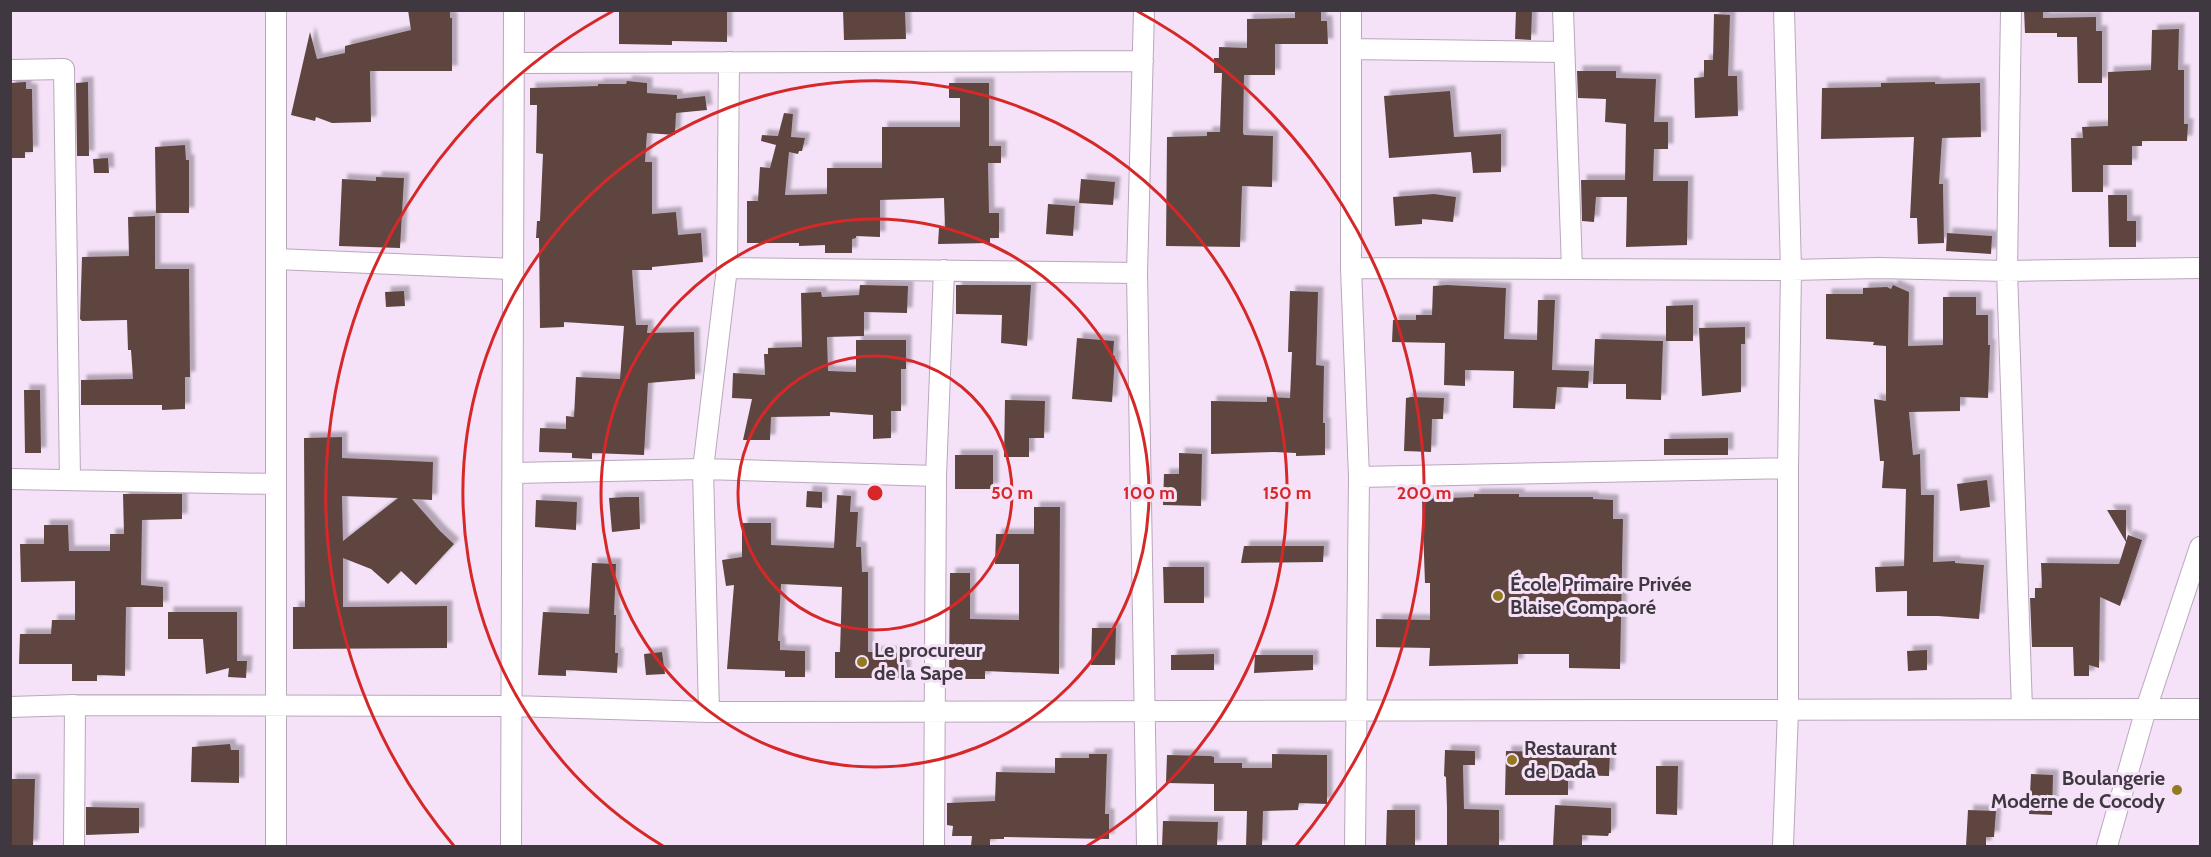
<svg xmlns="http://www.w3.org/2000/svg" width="2211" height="857" viewBox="0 0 2211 857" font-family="Cabin,sans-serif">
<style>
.building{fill:#5e4541;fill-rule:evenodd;filter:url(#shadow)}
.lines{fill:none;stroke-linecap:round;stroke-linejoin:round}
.street-casing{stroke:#b9a7bb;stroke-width:22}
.street{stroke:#fff;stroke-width:20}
.ring{fill:none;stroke:#d62828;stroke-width:3}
.poi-dot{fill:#937a21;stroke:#f5e2f8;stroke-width:2}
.labels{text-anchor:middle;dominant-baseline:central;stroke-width:6;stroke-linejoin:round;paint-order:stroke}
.poi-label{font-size:20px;font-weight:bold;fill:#3f3840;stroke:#f5e2f8;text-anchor:start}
.centre{fill:#d62828;stroke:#f5e2f8;stroke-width:3}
.ring-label{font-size:18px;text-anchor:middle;font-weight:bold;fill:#d62828;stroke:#f5e2f8;stroke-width:6;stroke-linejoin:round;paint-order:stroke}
</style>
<defs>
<filter id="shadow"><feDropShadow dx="5.5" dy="-5.5" stdDeviation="1.5" flood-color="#0004"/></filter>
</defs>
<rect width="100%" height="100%" fill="#f5e2f8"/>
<!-- building -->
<path class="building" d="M408 10H450V18H452V71H370L371 122 332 123 316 117 315 121 291 115 310 32 317 59 345 53V46L411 30Z
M619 10H727V42L672 41V45L619 44Z
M843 10H905L906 39 844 40Z
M1295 10H1321V21H1327L1328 44H1275V75H1244L1243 133 1244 135 1273 136 1272 187 1242 186 1240 247 1166 246 1167 137 1207 136V132H1220L1222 73H1214V58H1219V47L1247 48V19L1295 18Z
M1516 10H1532L1531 40 1515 39Z
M2024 10H2043V18L2096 17V31H2102V83H2078L2077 37H2057V33H2025Z
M1714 14 1730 15 1728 76H1737L1738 116 1695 118 1694 78 1704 77V60H1713Z
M2179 29 2178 70H2184V124H2188L2187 141H2142V146H2132V165H2103V192H2072L2071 138H2083L2082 127 2108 126V72L2151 70 2152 30Z
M1577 71H1616V78L1656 79 1654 122H1668V149H1654L1653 181H1688L1687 245 1626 247 1627 197H1596L1594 222 1582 221 1581 180H1625L1626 124 1605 122 1606 99 1578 98Z
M627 81 647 83V93L677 95V99L705 96 707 110 676 113 675 135 647 133 645 162H652V214L676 212 678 235 701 233 703 262 652 267V270H632L636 325H648L647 333 694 332 695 379 648 383 644 455 592 453V459L572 458V453L539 452 540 428 566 429V416L574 417 576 377 620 379 624 326 564 322V327L540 328 539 238H536L537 221H540L543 154 536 153 537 105H530V88L598 86V84H626Z
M26 82V89H32L33 152H25V158H10V83Z
M88 82 89 156H77L76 83Z
M1935 82V84L1980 83 1981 137 1942 138 1939 184H1943L1944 243 1918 244 1917 218H1910L1914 137 1821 139 1822 88 1881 87V83Z
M949 83H989V146H1001V163H988L989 213H999V238H990V243L938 244 939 228 945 227 944 198 880 200V237L856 236V238L852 239V253H825V245L799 246V243H747V201H758L760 167 770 168 776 145 761 141 762 135 778 136 784 113 793 114 791 137 805 138 802 151H799L798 154 789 152 785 195 827 194V168H882V127H960V98H949Z
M1450 91 1454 137 1501 134V172L1473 173 1471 152 1389 158 1384 96Z
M185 145 186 160H189V213H156L155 147Z
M108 158 109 173H94L93 159Z
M376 177 404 178 400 248 339 246 342 179 376 181Z
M1081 179 1115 182 1113 205 1079 203Z
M1434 194 1456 197 1453 222 1422 219V224L1395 226 1393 197Z
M2108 195H2127V221H2136V247H2109Z
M1048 204 1075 206 1073 236 1046 234Z
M155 216V269H189L190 377H185V409L162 410V405H81V380L133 379 131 350H128L127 320 82 321 80 319 82 257 129 256 128 217Z
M1947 233 1992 236 1991 254 1946 251Z
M860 285 908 286 907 313 864 312V336L827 337 828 371 856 372V340H906V369H901V411H891V438L873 439V415L830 412V416L771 417 770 440H743L752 399 732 398 733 373 765 375 764 354H768V348L802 347 801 293 821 292 822 297 859 295Z
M956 285H1031L1027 346 1001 343 1002 315 956 314Z
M1447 285 1506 288 1504 339 1537 340 1538 300H1555L1552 370 1589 371 1588 388 1557 387 1555 409 1513 408 1514 371 1465 370V386L1444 385 1445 343 1392 342 1393 320H1416V315H1432L1433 286Z
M1893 285 1909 292 1908 346 1943 345V297H1976V315H1988V345H1990L1988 398 1960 397V411L1909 412 1913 455 1920 454 1921 495H1934L1933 562 1955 561V563L1984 565 1979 619 1938 616H1907V591L1876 592 1875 567 1904 566 1906 489 1882 488 1884 461H1880L1874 399 1886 401V346L1873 345 1874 342 1826 339V294H1863V288L1887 287 1891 289Z
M404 291 405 306 386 307 385 292Z
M1290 291 1318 292 1316 365 1324 366 1323 423H1325V455L1296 456V453L1274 452 1211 454V401L1267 402V397L1290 398 1292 352H1288Z
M1693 305V341H1666V306Z
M1745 327V344H1741V392L1702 396 1699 328Z
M1077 338 1114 341 1113 356H1115L1112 402 1072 399Z
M1595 339 1663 341 1661 400 1626 399V384H1593Z
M24 390H40L41 453H25Z
M1411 397 1444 398 1443 419H1432L1431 452 1404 451 1406 398Z
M1005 400 1045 401 1044 438H1029V457H1004Z
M342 437V458L433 462 432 500 412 499 440 531 454 544 416 585 401 571 388 584 371 569 343 558V607L447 606V648L293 649V607H305L304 438ZM342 496 397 498H398L343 541Z
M1728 438V455H1664V439Z
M1179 453 1202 454 1201 506 1163 505 1164 474H1179Z
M955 455H993V489H955Z
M1987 480 1990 507 1960 511 1957 484Z
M807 491 822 492V508L806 507Z
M123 494H182V519L142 520 141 585 163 587V607H126L125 676 97 675V681H72V664H19L20 634H51L52 620H75V581L21 582 20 544H44V525H68L69 551H110V534H124Z
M1474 494H1519V497H1593V499L1613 500V519H1623L1620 669 1569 668V654H1518V664L1429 666 1430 648 1376 647V619L1430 620V583H1425L1422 499 1474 497Z
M837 495 851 496 850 512H858L856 547H861L862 572H868V652H905V678H835V652H840L842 587 781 584 778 641H780V650L805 651V677H785V671L727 669 734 585 726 586 722 560 742 557V523H771V545L834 548Z
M625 497H639L640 529 612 532 609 498Z
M536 500 577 502 576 530 535 527Z
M1034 507H1060L1059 674 985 671V679H949L950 573H970V619L1019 620V564H995L996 534H1034Z
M2107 510H2126V541L2128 535 2142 540 2120 606 2100 597 2099 668 2089 665V676H2074L2073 647H2032L2030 598H2035V588H2042L2041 563 2119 564 2126 542Z
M1244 546H1324L1323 562 1241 563Z
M592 563 616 564 614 615H616L615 653H618L617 673 566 670V676L538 675 543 612 589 614Z
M1163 567H1204V603H1164Z
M168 612H237V661H247L246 678 228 677 229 668 206 674 203 639H168Z
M1092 628H1116L1115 665H1091Z
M1927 650V670L1908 671 1907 651Z
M662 652 665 674 646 675 644 654Z
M1214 654V670H1171V655Z
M1255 655H1313V670L1254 673Z
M230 744 231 750H239V783L191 782 192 747Z
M1445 750 1475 751V765H1463L1464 809 1499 810V846H1447V808L1446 777 1444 776Z
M1506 751 1610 753 1609 776 1568 775V795H1505Z
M1089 754H1107L1105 814H1109V839L1004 837V839H990V846H971L972 836H952L953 826 947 825V803L995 801 996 772 1055 773V758H1089Z
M1272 754 1327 755V804L1299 803 1298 810 1263 811 1262 846H1246L1247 811H1214V784L1166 783 1167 755 1211 756 1214 757V763H1242V768H1272Z
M1656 766H1678L1677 815 1656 814Z
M2031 774 2053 775 2052 815 2029 814Z
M10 779H35L33 846H10Z
M1555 805 1611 808V833H1609L1608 836 1582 835V846H1553Z
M86 807 139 808V833L86 835Z
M1387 810H1415V846H1386Z
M1968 810 1996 811 1994 837H1986V846H1966Z
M1163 821 1218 822 1217 846H1162Z"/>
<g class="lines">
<defs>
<path id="street" d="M276 10V846
M1144 10 1137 273 1147 846
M1351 10V268L1359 477 1355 846
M1563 10 1572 269
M2011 10 2007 271 2022 709
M1351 49 1563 52
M514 63 1143 61
M10 70 64 69 70 480
M276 259 513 269
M727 268 1137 273
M1351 268 1791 270 1879 268 2007 271 2200 268
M514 473 703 469 936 476
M1359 477 1788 468
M10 479 275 484
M10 707 75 705 512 706 709 712 2200 709
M709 712 703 469 727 268 729 62
M74 846 75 705
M511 846 514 10
M934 846 936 476 944 270
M1783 846 1788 710V468L1791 270 1784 10
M2107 846 2146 709 2200 547"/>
</defs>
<!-- street casing -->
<use href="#street" class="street-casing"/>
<!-- street -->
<use href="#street" class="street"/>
</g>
<!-- distance rings -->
<g class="ring">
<circle cx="875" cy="493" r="137"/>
<circle cx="875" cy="493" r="274"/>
<path d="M663 846A412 412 0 1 1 1087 846"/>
<path d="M454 846A549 549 0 0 1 613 11M1137 11A549 549 0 0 1 1296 846"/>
</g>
<!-- markers -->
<g class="poi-dot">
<circle cx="1498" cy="596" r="6"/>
<circle cx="862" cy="662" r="6"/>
<circle cx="1512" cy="760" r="6"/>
<circle cx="2177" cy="790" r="6"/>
</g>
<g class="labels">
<!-- poi labels -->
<g class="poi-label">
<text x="1510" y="584">École Primaire Privée<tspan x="1510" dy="23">Blaise Compaoré</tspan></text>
<text x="874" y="650">Le procureur<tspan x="874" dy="23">de la Sape</tspan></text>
<text x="1524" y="748">Restaurant<tspan x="1524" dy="23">de Dada</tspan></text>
<text x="2165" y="778" text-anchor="end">Boulangerie<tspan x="2165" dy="23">Moderne de Cocody</tspan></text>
</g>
</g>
<circle cx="875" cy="493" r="9" class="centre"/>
<g class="ring-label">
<text x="1012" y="499">50 m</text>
<text x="1149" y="499">100 m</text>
<text x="1287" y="499">150 m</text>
<text x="1424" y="499">200 m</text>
</g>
<!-- border -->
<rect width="2211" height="857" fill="none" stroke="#3f3840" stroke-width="24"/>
</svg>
